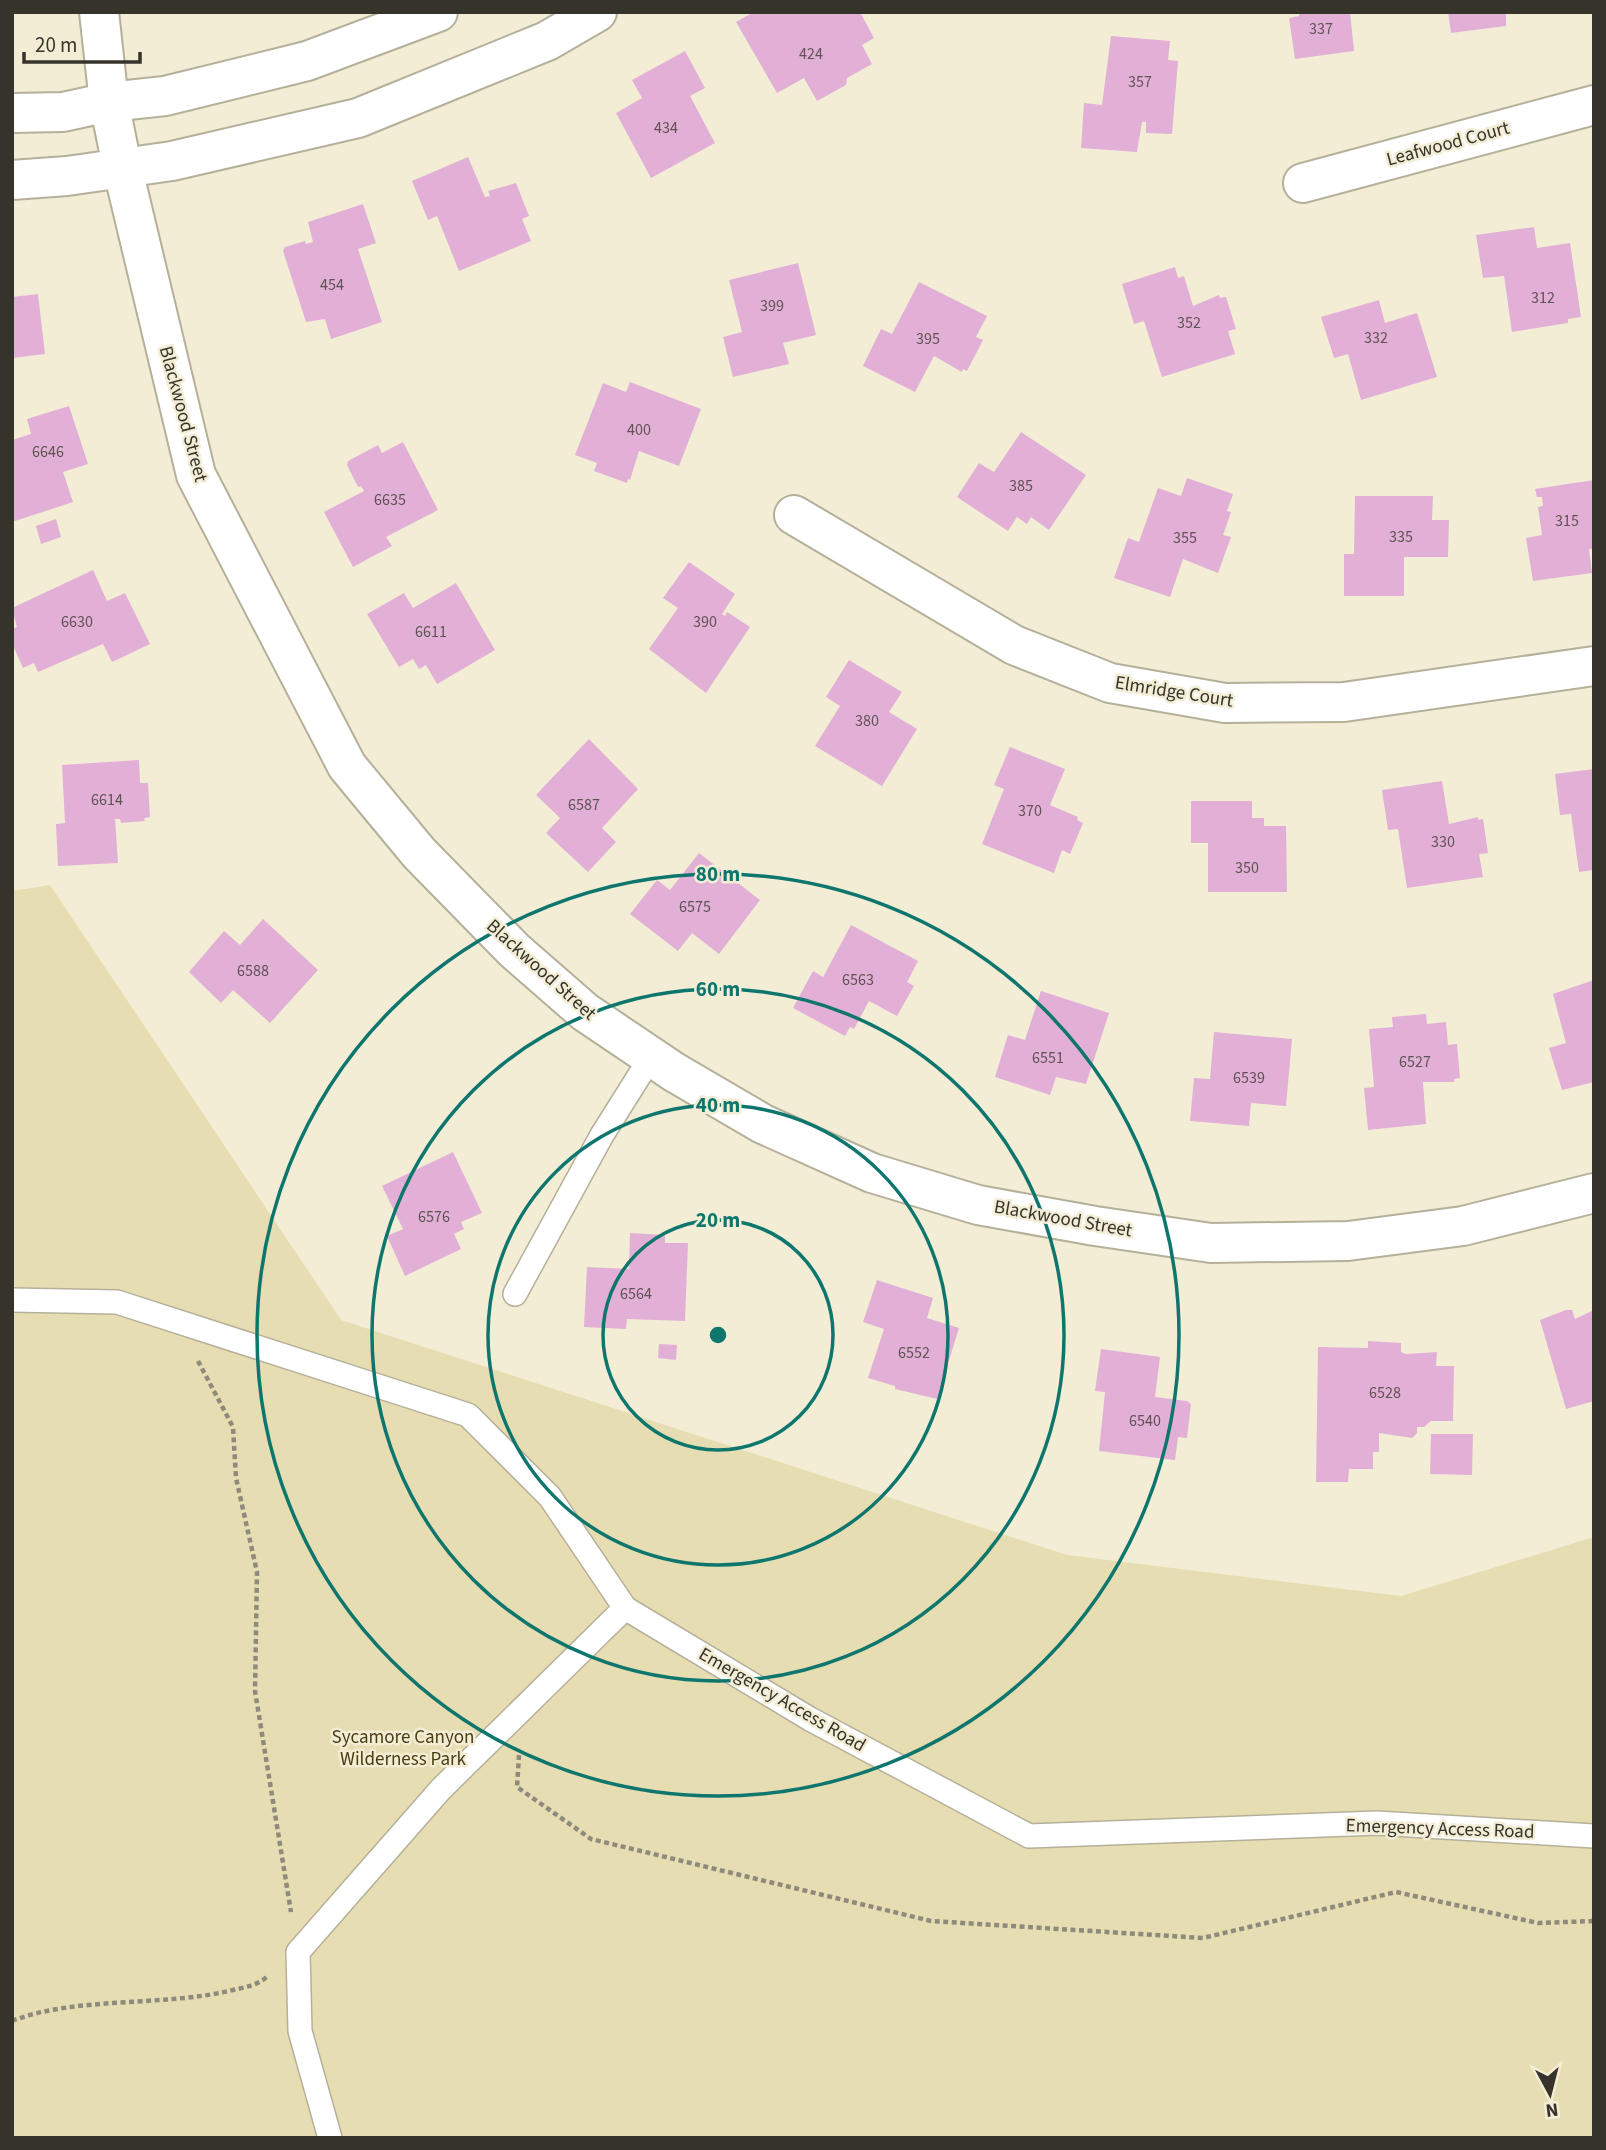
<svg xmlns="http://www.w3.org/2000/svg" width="1606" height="2150" viewBox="0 0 1606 2150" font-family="'Source Sans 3',sans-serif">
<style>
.green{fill:#e7ddb2}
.building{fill:#e2b0d6}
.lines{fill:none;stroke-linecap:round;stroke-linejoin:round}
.service-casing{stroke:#b5b09a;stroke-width:26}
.minor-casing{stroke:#b5b09a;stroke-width:42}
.tertiary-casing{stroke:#b5b09a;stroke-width:42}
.path{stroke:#8f8b7c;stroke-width:4.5;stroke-dasharray:5 3.5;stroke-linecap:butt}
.service{stroke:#fff;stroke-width:23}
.minor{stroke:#fff;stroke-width:38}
.tertiary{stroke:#fff;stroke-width:38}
.ring{fill:none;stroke:#0f766e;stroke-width:3.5}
.labels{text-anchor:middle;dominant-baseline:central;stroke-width:5;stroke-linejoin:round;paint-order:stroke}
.number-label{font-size:16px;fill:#605255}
.street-label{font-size:19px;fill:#35332a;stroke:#f3edd6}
.park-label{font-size:19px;fill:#4a3f11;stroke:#f3edd6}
.centre{fill:#0f766e;stroke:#f3edd6;stroke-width:3.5}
.ring-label{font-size:21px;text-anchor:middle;font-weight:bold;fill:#0f766e;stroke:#f3edd6;stroke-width:5;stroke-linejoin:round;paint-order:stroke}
</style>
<rect width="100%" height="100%" fill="#f3edd6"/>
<!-- green -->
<path class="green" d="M50 885 341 1320 1067 1555 1401 1596 1594 1537V2138H12V891Z"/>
<!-- building -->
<path class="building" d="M754 12H860L874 38 862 45 872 64 847 78 846 85 817 101 804 78 777 93 736 22Z
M1299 12H1350L1354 51 1295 59 1289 18 1299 16Z
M1448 12H1506V26L1451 33Z
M1111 36 1170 41 1168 60 1178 61 1172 134 1146 133V122H1142L1137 152 1081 148 1084 103 1102 105Z
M685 51 705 88 690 96 715 143 651 178 616 113 642 98 632 80Z
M468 157 485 197 490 196 488 191 516 183 529 216 522 219 531 241 459 271 437 216 428 220 412 181Z
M363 204 376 243 358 249 382 322 331 339 325 319 306 322 283 251 285 247 305 241 306 244 313 242 308 222Z
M1534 227 1537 248 1570 243 1581 317 1568 319V323L1512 332 1504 276 1483 278 1476 235Z
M798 263 816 335 783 343 789 364 733 377 723 337 742 332 729 280Z
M1175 267 1178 278 1184 276 1193 306 1219 295 1220 298 1226 297 1236 329 1228 331 1235 354 1162 377 1144 321 1134 324 1122 284Z
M919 282 987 316 976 337 983 340 967 371 963 369 962 372 934 356 915 392 863 366 881 329 892 334Z
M38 294 45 354 12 358V297Z
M1379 300 1385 323 1417 313 1437 377 1361 400 1348 354 1334 358 1321 317Z
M630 382 701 409 679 466 639 451 630 480 628 479 627 483 594 471 597 463 575 455 603 383 626 392Z
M69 406 88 464 63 472 73 502 12 522V440L31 434 27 419Z
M1021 432 1086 475 1049 530 1031 517 1027 524 1017 517 1008 531 957 497 979 463 994 472Z
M403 442 438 510 386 537 392 546 353 567 324 512 364 491 361 486 358 487 347 465 348 461 378 445 382 453Z
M1187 478 1233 494 1227 511 1231 512 1223 535 1231 537 1218 573 1183 559 1170 597 1114 578 1128 538 1139 542 1158 488 1181 496Z
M1594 480V549H1589L1592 573 1533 581 1526 538 1542 535 1538 507 1543 506 1542 497H1537L1535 489Z
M1355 496H1433L1432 520H1449L1448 557H1404V596H1344V554H1354Z
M56 519 61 537 41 544 36 526Z
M689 562 735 594 722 614 725 616 727 612 750 627 706 693 649 649 678 608 663 598Z
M93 570 107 601 125 593 150 644 112 662 103 644 38 672 34 663 23 668 12 643V629L17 627 12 608Z
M456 583 495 650 437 684 426 665 419 669 413 659 399 667 367 614 404 593 413 608Z
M849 660 902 692 889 712 917 729 882 786 815 746 840 706 826 697Z
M589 739 638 789 602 828 616 842 588 872 546 833 560 818 536 795Z
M1010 747 1065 769 1050 805 1078 817 1077 820 1083 823 1070 854 1062 850 1054 873 982 844 1004 789 994 785Z
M139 760 140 783H148L150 817 144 818 145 821 121 823 120 819H115L118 863 58 866 56 824 65 823 62 765Z
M1594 769V870L1579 872 1571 814 1560 815 1555 774Z
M1442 781 1449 824 1478 817V820L1483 819 1488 853 1479 854 1483 877 1407 888 1398 829 1388 830 1382 790Z
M1191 801H1252V818H1264V826H1286L1287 892H1208V843H1191Z
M699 853 760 900 719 954 692 933 678 951 630 914 657 880 670 890Z
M263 919 318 970 270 1023 233 990 221 1003 189 972 224 931 240 945Z
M851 925 918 961 907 982 914 986 897 1016 869 1001 854 1029 850 1027 845 1036 793 1008 813 971 823 977Z
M1594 980V1082L1562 1090 1549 1048 1566 1043 1553 994Z
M1041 991 1109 1013 1086 1084 1056 1077 1050 1095 995 1077 1008 1035 1025 1040Z
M1426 1014 1427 1024 1446 1022 1448 1045 1457 1044 1460 1078 1454 1079V1082H1423L1426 1124 1368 1130 1364 1088 1374 1087 1369 1029 1393 1027 1392 1017Z
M1214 1032 1292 1039 1286 1106 1251 1103 1249 1126 1190 1121 1194 1078 1210 1079Z
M453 1152 482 1213 461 1222 464 1229 454 1234 461 1249 405 1276 387 1236 403 1229 382 1186Z
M630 1233 665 1235V1243H688L685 1321 627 1319 626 1329 584 1327 587 1267 629 1269Z
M877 1280 933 1298 927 1318 959 1328 937 1399 895 1389V1386L868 1378 884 1329 863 1322Z
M1566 1310H1572L1575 1319 1594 1310V1401L1566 1409 1540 1320Z
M1368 1341 1401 1343V1352L1406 1354 1437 1352 1436 1366H1454L1453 1421H1431L1424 1427H1417V1433L1412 1438 1379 1433V1452H1373V1469H1349L1348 1482H1316L1318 1347 1368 1348Z
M659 1344 677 1345 676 1360 658 1358Z
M1101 1349 1160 1357 1155 1397 1187 1401 1191 1404 1187 1438 1178 1437 1175 1460 1099 1451 1105 1392 1095 1391Z
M1431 1434H1473L1472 1475 1430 1474Z"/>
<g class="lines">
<defs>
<path id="service" d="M515 1294 602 1135 651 1057
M12 1300 117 1302 468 1415 550 1497 625 1608 810 1719 1029 1836 1377 1823 1594 1836
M330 2138 300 2031 298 1952 441 1789 625 1608"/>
<path id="minor" d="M99 12 109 102 122 166 196 475 347 766 419 853 514 950 585 1012 674 1072 763 1124 872 1173 978 1205 1095 1226 1211 1243 1348 1241 1463 1226 1594 1193
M1303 183 1594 105
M794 515 1014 645 1110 683 1225 703 1344 702 1594 666"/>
<path id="tertiary" d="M12 113 63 112 109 102 165 96 307 61 438 12
M12 180 67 176 172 161 358 118 547 41 597 12"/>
</defs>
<!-- service casing -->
<use href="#service" class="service-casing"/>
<!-- minor casing -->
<use href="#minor" class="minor-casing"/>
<!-- tertiary casing -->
<use href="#tertiary" class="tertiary-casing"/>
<!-- path -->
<path class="path" d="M198 1361 233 1427 236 1478 257 1572 255 1691 291 1912
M519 1755 517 1787 591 1839 931 1921 1203 1938 1396 1892 1538 1923 1594 1921
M12 2021C75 1996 165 2007 233 1990 246 1987 258 1985 268 1976"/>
<!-- service -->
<use href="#service" class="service"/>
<!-- minor -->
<use href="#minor" class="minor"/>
<!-- tertiary -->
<use href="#tertiary" class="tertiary"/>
</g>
<!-- distance rings -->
<g class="ring">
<circle cx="718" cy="1335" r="115"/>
<circle cx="718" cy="1335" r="230"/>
<circle cx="718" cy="1335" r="346"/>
<circle cx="718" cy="1335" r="461"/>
</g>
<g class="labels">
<!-- number labels -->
<g class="number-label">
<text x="1321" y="29">337</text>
<text x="811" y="54">424</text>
<text x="1140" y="82">357</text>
<text x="666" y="128">434</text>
<text x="332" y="285">454</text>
<text x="1543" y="298">312</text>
<text x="772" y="306">399</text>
<text x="1189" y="323">352</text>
<text x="1376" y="338">332</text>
<text x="928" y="339">395</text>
<text x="639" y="430">400</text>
<text x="48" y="452">6646</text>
<text x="1021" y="486">385</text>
<text x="390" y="500">6635</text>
<text x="1567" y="521">315</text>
<text x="1401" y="537">335</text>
<text x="1185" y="538">355</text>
<text x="77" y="622">6630</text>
<text x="705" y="622">390</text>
<text x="431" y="632">6611</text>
<text x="867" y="721">380</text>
<text x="107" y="800">6614</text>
<text x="584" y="805">6587</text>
<text x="1030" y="811">370</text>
<text x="1443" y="842">330</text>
<text x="1247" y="868">350</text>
<text x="695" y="907">6575</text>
<text x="253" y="971">6588</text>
<text x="858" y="980">6563</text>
<text x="1048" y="1058">6551</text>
<text x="1415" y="1062">6527</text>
<text x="1249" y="1078">6539</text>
<text x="434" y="1217">6576</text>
<text x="636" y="1294">6564</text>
<text x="914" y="1353">6552</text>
<text x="1385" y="1393">6528</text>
<text x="1145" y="1421">6540</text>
</g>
<!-- street labels -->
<g class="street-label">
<text transform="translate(1448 144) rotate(-15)">Leafwood Court</text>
<text transform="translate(183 414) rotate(75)">Blackwood Street</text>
<text transform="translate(1174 692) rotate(9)">Elmridge Court</text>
<text transform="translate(541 970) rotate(42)">Blackwood Street</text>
<text transform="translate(1063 1219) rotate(10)">Blackwood Street</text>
<text transform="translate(782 1700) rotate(30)">Emergency Access Road</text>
<text transform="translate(1440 1829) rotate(2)">Emergency Access Road</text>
</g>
<!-- park labels -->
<g class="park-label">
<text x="403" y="1737">Sycamore Canyon<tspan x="403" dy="22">Wilderness Park</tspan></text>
</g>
</g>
<circle cx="718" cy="1335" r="10" class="centre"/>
<g class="ring-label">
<text x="718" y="881">80 m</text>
<text x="718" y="996">60 m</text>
<text x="718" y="1112">40 m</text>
<text x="718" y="1227">20 m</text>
</g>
<!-- border -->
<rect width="1606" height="2150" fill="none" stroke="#35332a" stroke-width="28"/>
<!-- north arrow -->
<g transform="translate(1550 2094) rotate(173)" stroke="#f3edd6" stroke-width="5" paint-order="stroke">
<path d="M0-5L12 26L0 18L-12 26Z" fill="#35332a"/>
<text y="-10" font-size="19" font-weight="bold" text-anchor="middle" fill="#35332a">N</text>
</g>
<!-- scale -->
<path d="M24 52v10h116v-10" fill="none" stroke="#35332a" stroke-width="3.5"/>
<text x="35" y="52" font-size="21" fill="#35332a" stroke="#f3edd6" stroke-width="5" paint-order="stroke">20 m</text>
</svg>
